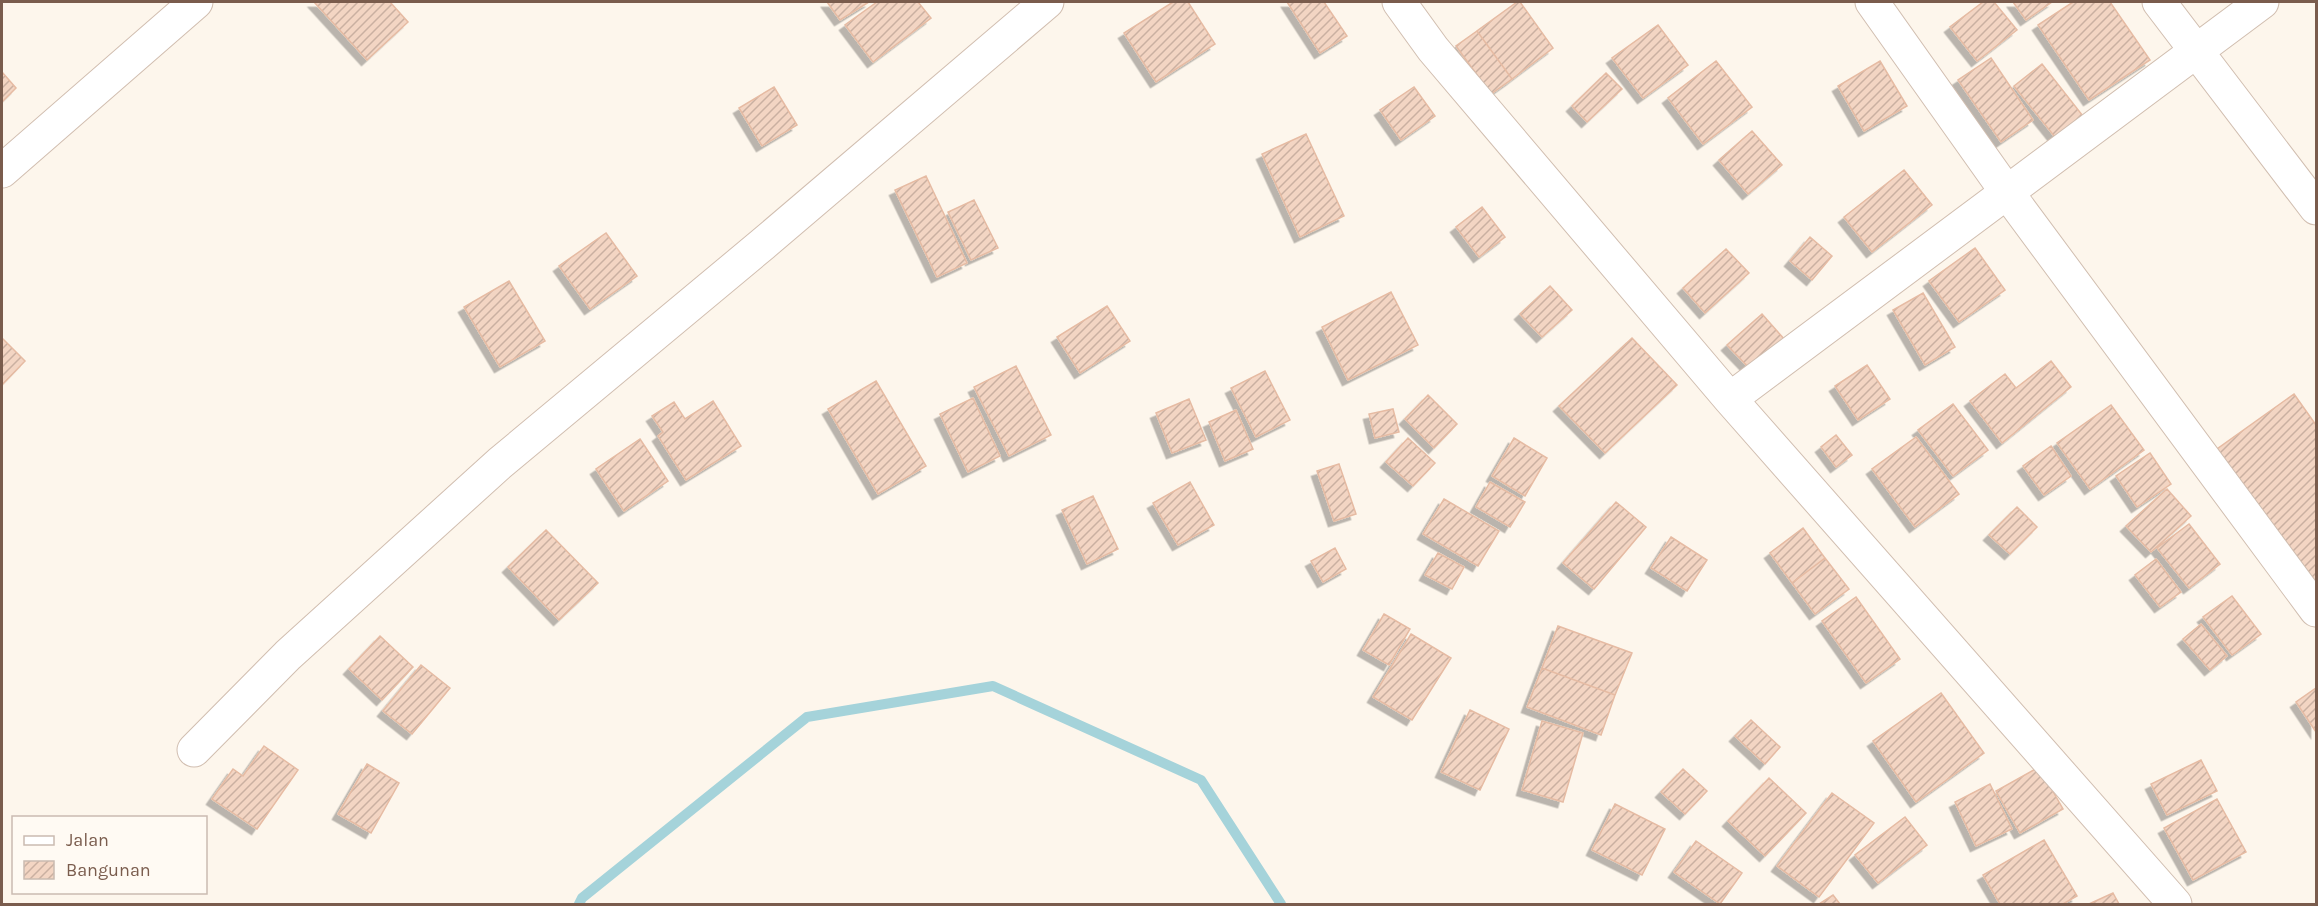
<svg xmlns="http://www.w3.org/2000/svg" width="2318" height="906" viewBox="0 0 2318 906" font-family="Karla,sans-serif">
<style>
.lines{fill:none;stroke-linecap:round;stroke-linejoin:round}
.stream{stroke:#a5d3da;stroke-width:10}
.building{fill:url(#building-hatch);stroke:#e6bba3;stroke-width:1.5;filter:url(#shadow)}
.street-casing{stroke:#d1beb0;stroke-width:35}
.street{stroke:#fff;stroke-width:33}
</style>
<defs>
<pattern id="building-hatch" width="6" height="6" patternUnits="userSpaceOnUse" patternTransform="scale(1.5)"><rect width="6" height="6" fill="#f3d5c3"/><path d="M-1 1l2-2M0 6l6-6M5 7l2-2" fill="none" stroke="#cab0a1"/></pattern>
<filter id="shadow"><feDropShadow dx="-5.5" dy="5.5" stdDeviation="0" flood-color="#0004"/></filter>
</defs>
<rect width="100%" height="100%" fill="#fdf6ec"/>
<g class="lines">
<!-- stream -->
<path class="stream" d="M579 904 582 898 807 717 993 686 1201 780 1281 904"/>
</g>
<!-- building -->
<path class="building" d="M314 2H390L408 22 367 60Z
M827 2H869L840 20Z
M877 2H918L931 18 873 62 845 25Z
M1173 2H1188L1215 44 1156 82 1124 33Z
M1287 2H1324L1347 36 1320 53Z
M1517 2H1520L1553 48 1512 79 1477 31Z
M1983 2H1994L2017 30 1977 61 1950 27Z
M2013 2H2052L2026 20Z
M2073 2H2110L2150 60 2089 100 2038 25Z
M1658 25 1688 65 1643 98 1612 58Z
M1477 31 1512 79 1491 94 1456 46Z
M1991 58 2033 120 2001 142 1958 80Z
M1716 61 1752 107 1703 144 1668 98Z
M1880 61 1907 106 1864 131 1838 86Z
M2042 64 2083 116 2055 137 2014 86Z
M2 72 16 88 2 102Z
M1606 73 1622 89 1587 122 1572 106Z
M774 87 797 125 762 146 739 108Z
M1414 87 1435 116 1401 140 1380 110Z
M1752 131 1782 165 1748 194 1719 160Z
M1306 134 1344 216 1300 237 1262 154Z
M1904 170 1932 205 1872 252 1844 217Z
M926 176 967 263 937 277 895 190Z
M974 200 998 248 971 260 948 212Z
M1482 207 1505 237 1479 257 1456 227Z
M606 233 637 276 590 309 559 266Z
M1810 237 1832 256 1812 280 1790 261Z
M1975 248 2005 290 1959 322 1929 281Z
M1726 249 1749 273 1705 313 1683 288Z
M509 281 545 341 500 367 464 307Z
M1550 286 1572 310 1542 337 1520 314Z
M1391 292 1418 345 1348 380 1322 327Z
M1923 293 1955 347 1925 365 1893 310Z
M1107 306 1130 341 1080 373 1057 337Z
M1762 314 1785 340 1751 370 1727 345Z
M2 338 25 361 2 385Z
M1632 338 1677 385 1605 453 1559 406Z
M2051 361 2071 387 2002 443 1970 401 2005 374 2016 388Z
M1867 365 1890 399 1858 420 1835 386Z
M1016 366 1051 435 1009 456 974 387Z
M1265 371 1290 420 1256 437 1231 388Z
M876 381 926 466 878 494 828 409Z
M2294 394 2316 425V586L2217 449Z
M1428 395 1457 424 1434 448 1405 419Z
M973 398 1000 456 968 472 940 414Z
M1189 399 1206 440 1172 453 1156 413Z
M713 401 741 446 686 480 658 436 663 432 652 416 674 402 685 419Z
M1953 404 1988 450 1953 476 1918 430Z
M2111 405 2144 450 2090 489 2057 443Z
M1393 409 1399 432 1375 438 1369 414Z
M1236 410 1253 449 1225 461 1209 422Z
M1836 435 1852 455 1836 467 1821 447Z
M1916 437 1959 494 1915 527 1872 469Z
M1408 438 1435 463 1413 486 1386 462Z
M1514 438 1547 458 1525 496 1492 476Z
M640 439 668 481 624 511 596 469Z
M2051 446 2071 476 2044 495 2023 466Z
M2150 453 2171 484 2137 507 2116 476Z
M1339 464 1356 514 1334 521 1317 471Z
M1190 482 1214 525 1178 545 1153 503Z
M1490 482 1525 502 1510 527 1476 507Z
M2167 489 2191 516 2151 552 2126 526Z
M1093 496 1118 549 1087 564 1062 510Z
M1444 499 1499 531 1478 566 1423 534Z
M1616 502 1646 527 1594 589 1563 563Z
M2017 507 2037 527 2010 554 1989 535Z
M2189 524 2220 564 2189 588 2157 548Z
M1803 528 1825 558 1792 583 1770 553Z
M546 530 598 583 559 620 508 567Z
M1671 537 1707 560 1687 591 1651 568Z
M1335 548 1346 569 1323 582 1311 561Z
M1438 553 1464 567 1452 589 1425 575Z
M1825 558 1849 589 1815 614 1792 583Z
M2156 559 2181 592 2160 607 2135 575Z
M2232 596 2261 634 2232 655 2203 617Z
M1856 597 1900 659 1866 683 1822 621Z
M1384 614 1410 629 1389 665 1363 650Z
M2201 624 2227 656 2210 670 2183 639Z
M1558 626 1632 653 1615 695 1542 668Z
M1411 634 1451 658 1412 720 1373 697Z
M380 636 413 667 382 700 349 669Z
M421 665 450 688 412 734 383 711Z
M1542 668 1615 695 1601 735 1527 707Z
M2316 688V732L2296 702Z
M1941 693 1984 753 1916 802 1873 741Z
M1470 710 1509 729 1480 790 1441 772Z
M1751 720 1780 747 1765 764 1735 736Z
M1542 721 1583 733 1563 802 1522 790Z
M264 746 298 770 257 829 212 799 233 769 243 776Z
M2201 760 2217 791 2167 815 2151 784Z
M367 764 399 783 371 833 338 814Z
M2039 767 2063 809 2020 833 1996 791Z
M1683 769 1707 791 1685 814 1661 792Z
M1769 778 1806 813 1765 856 1728 821Z
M1990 784 2012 829 1976 846 1955 802Z
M1832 793 1874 823 1819 897 1777 866Z
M2217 799 2246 852 2193 880 2164 828Z
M1615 804 1665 829 1642 875 1592 850Z
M1905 817 1927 845 1878 883 1855 855Z
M2044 840 2077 896 2063 904H2000L1983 875Z
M1696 841 1742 873 1720 904 1674 872Z
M2113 893 2119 904H2089Z
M1833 895 1840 904H1819Z"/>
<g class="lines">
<defs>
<path id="street" d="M1399 2 1433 49 1730 399 2175 904
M1872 2 2006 191 2316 610
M2159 2 2316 208
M2 171 196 2
M1730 399 2262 2
M194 750 288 655 500 463 763 244 1047 2"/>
</defs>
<!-- street casing -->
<use href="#street" class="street-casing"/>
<!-- street -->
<use href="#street" class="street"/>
</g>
<!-- border -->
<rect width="2318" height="906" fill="none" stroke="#7a5c4d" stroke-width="6"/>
<!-- legend -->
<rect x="12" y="816" width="195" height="78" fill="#fffaf3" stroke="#cabbb1" stroke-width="1.5"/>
<rect x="24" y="836" width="30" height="9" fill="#ffffff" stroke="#cabbb1" stroke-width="1.5"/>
<text x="66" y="846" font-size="18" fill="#7a5c4d">Jalan</text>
<rect x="24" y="861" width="30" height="18" fill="url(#building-hatch)" stroke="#cabbb1" stroke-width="1.5"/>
<text x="66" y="876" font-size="18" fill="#7a5c4d">Bangunan</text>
</svg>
